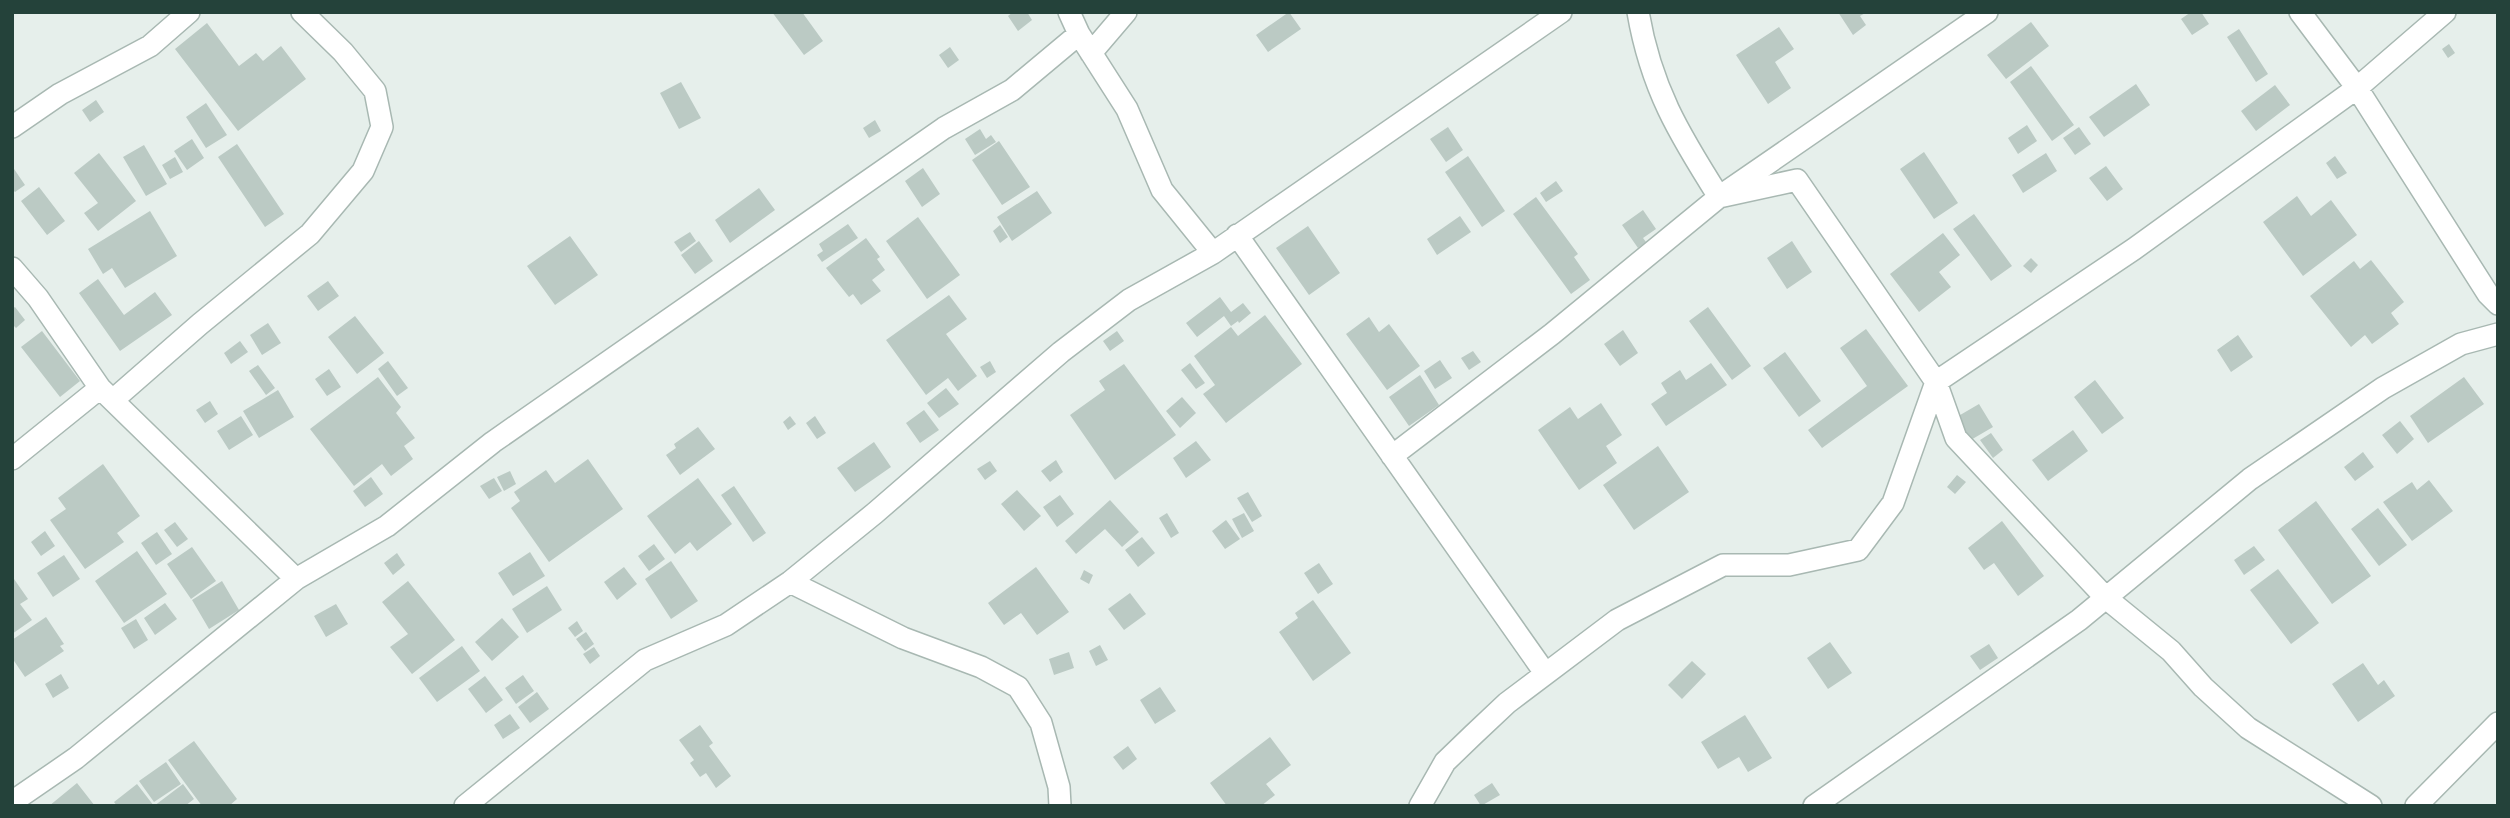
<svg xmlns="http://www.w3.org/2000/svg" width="2510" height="818" viewBox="0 0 2510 818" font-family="Ubuntu,sans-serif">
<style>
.building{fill:#bbcac4}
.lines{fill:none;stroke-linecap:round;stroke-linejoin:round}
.minor-casing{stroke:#a8b8b2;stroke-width:24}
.minor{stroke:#fff;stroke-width:21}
</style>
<rect width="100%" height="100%" fill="#e6efeb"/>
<!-- building -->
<path class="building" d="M772 12H802L823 41 804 55Z
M1013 12H1027L1032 20 1018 31 1008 16Z
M1289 12 1301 29 1268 52 1256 35Z
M1838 12H1867L1860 16 1866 25 1853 35Z
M2191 12H2201L2209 24 2192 35 2181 19Z
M2031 22 2049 46 2006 79 1987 55Z
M207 23 239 66 256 53 263 61 281 46 306 79 238 131 175 49Z
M1779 27 1794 49 1775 62 1791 88 1768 104 1736 55Z
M2239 29 2268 74 2256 82 2227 37Z
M2449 44 2455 53 2448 58 2442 49Z
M950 47 959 60 948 68 939 55Z
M2031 66 2074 125 2052 141 2010 82Z
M681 82 701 118 679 129 660 93Z
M2136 84 2150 105 2104 137 2089 117Z
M2275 85 2290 105 2256 131 2241 111Z
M96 100 104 112 90 122 82 110Z
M206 103 227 135 206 148 186 117Z
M875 120 881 131 869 138 863 128Z
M2027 125 2037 141 2018 154 2008 138Z
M1448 127 1463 150 1446 162 1430 139Z
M2079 127 2091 144 2075 155 2063 138Z
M980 129 986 139 991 135 996 142 975 155 965 139Z
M192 139 204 158 187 170 174 151Z
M999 141 1030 187 1002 205 972 160Z
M237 144 284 214 265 227 218 157Z
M144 145 167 184 146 196 123 157Z
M1924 152 1958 203 1934 219 1900 169Z
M99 153 136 201 98 231 84 213 98 203 74 173Z
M2046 153 2057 171 2023 193 2012 175Z
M1468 156 1505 211 1482 227 1445 172Z
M2335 156 2347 173 2337 179 2326 163Z
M175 157 183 172 170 179 162 165Z
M12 166 25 185 15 192 12 189Z
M2106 166 2123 189 2107 201 2089 178Z
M923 168 940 194 922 207 905 181Z
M1556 181 1563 191 1546 202 1540 193Z
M39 187 65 221 47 235 21 201Z
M759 188 775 210 730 243 715 220Z
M1037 191 1052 213 1012 241 997 217Z
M2297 196 2311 216 2331 200 2357 235 2303 276 2263 222Z
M1536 197 1578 254 1574 257 1590 280 1571 294 1513 214Z
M1643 210 1656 229 1643 238 1646 242 1638 248 1622 225Z
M150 211 177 256 125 288 112 268 103 274 88 249Z
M1974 214 2012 266 1991 281 1953 229Z
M1460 216 1471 232 1437 255 1427 239Z
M918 217 960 275 927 299 886 241Z
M848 224 858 238 822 262 817 255 823 251 819 244Z
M1000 225 1008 237 1000 243 993 231Z
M1308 226 1340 273 1309 295 1276 248Z
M690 232 696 241 681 252 674 242Z
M1943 233 1960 255 1939 272 1951 287 1919 312 1890 274Z
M570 236 598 275 555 305 527 266Z
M866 238 880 257 877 259 885 270 872 280 881 291 861 305 853 294 849 297 826 268Z
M699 241 713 261 695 274 681 255Z
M1792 241 1812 272 1787 289 1767 258Z
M2031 258 2038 265 2031 273 2023 266Z
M2371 260 2404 302 2391 313 2399 324 2372 344 2365 335 2351 347 2310 296 2354 261 2360 269Z
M98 279 124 315 155 292 172 315 120 351 79 293Z
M328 281 339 296 318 311 307 296Z
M949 295 967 319 946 334 977 376 958 391 948 378 926 395 886 340Z
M1220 297 1231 312 1243 303 1251 313 1239 323 1238 321 1231 326 1224 316 1197 337 1186 323Z
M15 307 25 320 16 328 12 324V309Z
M1708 307 1751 366 1732 380 1689 321Z
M1265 315 1302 364 1226 423 1203 394 1215 385 1194 356 1231 327 1238 336Z
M355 316 384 353 357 374 328 337Z
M1369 317 1379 332 1389 324 1420 366 1387 390 1346 334Z
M268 323 281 343 262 355 250 335Z
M1866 329 1908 386 1822 448 1808 430 1867 386 1840 348Z
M1623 330 1638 353 1620 366 1604 344Z
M42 331 80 381 60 397 21 347Z
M1117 331 1124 341 1110 351 1103 341Z
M2238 335 2253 357 2231 372 2217 350Z
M240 341 248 352 231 364 224 353Z
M1473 351 1481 362 1469 370 1461 358Z
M1785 352 1821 401 1799 417 1763 368Z
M1440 360 1452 378 1435 389 1424 371Z
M388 361 408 388 397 396 378 369Z
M990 361 996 372 987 378 980 367Z
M1190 363 1205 383 1196 389 1181 370Z
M1711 363 1727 385 1666 426 1651 404 1667 393 1661 383 1680 370 1686 380Z
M1124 364 1176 435 1115 480 1070 415 1105 390 1099 381Z
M258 365 275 388 266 395 249 371Z
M329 369 341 387 327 396 315 379Z
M1420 375 1439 405 1409 426 1389 397Z
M378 377 401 407 396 413 415 438 404 446 413 459 391 476 382 464 354 486 310 429Z
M2464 377 2484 404 2428 443 2410 416Z
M2095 380 2124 418 2102 434 2074 397Z
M946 388 959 404 939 418 927 403Z
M278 390 294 417 259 438 243 411Z
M1182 397 1196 413 1180 428 1166 411Z
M210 401 218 414 205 423 196 410Z
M1601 403 1622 435 1606 446 1617 463 1579 490 1538 430 1570 407 1578 419Z
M1979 404 1993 427 1969 441 1955 418Z
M924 410 939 430 920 443 906 423Z
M241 416 253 435 229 450 217 431Z
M790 416 796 424 788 430 783 422Z
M815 416 826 433 817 439 806 423Z
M2400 421 2414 439 2397 454 2382 435Z
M698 427 715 449 680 475 666 455 676 448 674 444Z
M2073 430 2088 451 2048 481 2032 460Z
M1991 433 2003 450 1993 458 1980 440Z
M1196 441 1211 460 1186 478 1173 458Z
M874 442 891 467 855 492 837 468Z
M1658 446 1689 492 1634 530 1603 485Z
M2363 452 2374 467 2355 481 2344 467Z
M588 459 623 509 549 562 511 508 520 501 514 492 546 470 555 483Z
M1056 460 1063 472 1050 482 1041 471Z
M990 461 997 471 985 480 977 469Z
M103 464 140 516 117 533 124 542 85 569 50 520 66 509 58 498Z
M510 471 516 484 504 491 497 477Z
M1957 475 1966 482 1955 494 1947 487Z
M371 477 383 494 365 507 353 491Z
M494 478 502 491 489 499 480 486Z
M698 478 732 524 697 551 690 542 675 554 647 516Z
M2429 480 2453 511 2412 541 2383 502 2412 482 2417 490Z
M734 486 766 533 753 542 721 495Z
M1017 490 1041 516 1024 531 1001 504Z
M1248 492 1262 516 1252 522 1237 498Z
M1060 495 1074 514 1057 527 1043 507Z
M1110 500 1139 532 1122 547 1105 529 1076 554 1065 541Z
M2316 501 2371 576 2332 604 2278 530Z
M2378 508 2407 545 2379 566 2351 529Z
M1167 513 1179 533 1171 538 1159 518Z
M1244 513 1254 531 1242 538 1232 519Z
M1226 520 1240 539 1225 549 1212 531Z
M2002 521 2044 576 2018 596 1994 563 1984 570 1968 548Z
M175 522 188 539 177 547 164 530Z
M45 531 55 546 41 556 31 542Z
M157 532 172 554 156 565 141 543Z
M1142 537 1155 553 1138 567 1125 550Z
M654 544 665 559 649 571 638 556Z
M2254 546 2265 560 2244 575 2234 560Z
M192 547 216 581 191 599 167 564Z
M137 551 167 594 124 623 95 581Z
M530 552 545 576 513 596 498 573Z
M397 553 405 565 393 575 384 563Z
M64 555 80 579 53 597 37 573Z
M671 561 698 601 671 619 645 579Z
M1319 563 1333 584 1318 594 1304 573Z
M624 567 637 584 617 600 604 582Z
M1036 567 1069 612 1037 635 1021 613 1004 625 988 603Z
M2278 569 2319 623 2291 644 2250 590Z
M1084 570 1093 575 1089 584 1080 579Z
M14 579 28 599 20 604 32 620 12 634V580Z
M222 581 239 610 209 629 192 600Z
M408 581 455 640 412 674 390 647 408 634 382 602Z
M547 586 562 610 527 633 512 609Z
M1130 593 1146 614 1124 630 1108 609Z
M1313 600 1351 653 1313 681 1279 632 1298 618 1295 613Z
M165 603 177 619 155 635 144 618Z
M336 604 348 624 326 637 314 616Z
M46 617 64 644 60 646 64 651 25 677 12 658V640Z
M502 618 519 637 492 661 475 642Z
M136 619 148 640 134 649 121 628Z
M577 621 583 631 575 637 568 628Z
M586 632 594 644 585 651 576 639Z
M1830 642 1852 673 1828 689 1807 658Z
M1989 644 1998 658 1980 670 1970 656Z
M1100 645 1108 660 1096 666 1089 651Z
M462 646 480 671 437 702 419 678Z
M594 647 600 656 590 664 583 654Z
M1069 652 1074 668 1054 675 1049 659Z
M1692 661 1706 674 1682 699 1668 685Z
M2363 663 2378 685 2384 680 2395 696 2358 722 2332 684Z
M61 674 69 688 53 698 45 684Z
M523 675 534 691 516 704 505 688Z
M485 676 503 700 486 713 468 689Z
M1160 687 1176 711 1155 724 1140 700Z
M537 692 549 709 530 723 518 707Z
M510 714 520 728 503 739 494 725Z
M1745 715 1772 758 1748 772 1739 757 1718 769 1701 742Z
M700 725 713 743 709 746 731 776 716 788 706 773 700 777 690 763 694 760 679 740Z
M1270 737 1291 765 1266 784 1275 795 1261 806H1227L1210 783Z
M194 741 237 799 229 806H202L168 760Z
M1128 746 1137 759 1123 770 1113 757Z
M166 762 181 784 154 802 139 781Z
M77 783 95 806H49Z
M1492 783 1500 795 1481 806 1474 795Z
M137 784 154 806H117L114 802Z
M183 784 194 799 185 806H154Z"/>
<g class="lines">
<defs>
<path id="minor" d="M1069 12 1079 34 1127 109 1162 190 1213 253
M1638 12C1651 88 1679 134 1719 197L1797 180 1936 382 1956 438 2106 598 2171 651 2203 687 2248 728 2371 806
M2300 12 2357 88 2488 294 2498 304
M1091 53 1126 12
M12 127 60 94 150 46 189 12
M1237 235 1545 673
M12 268 38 298 100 388 296 579
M113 400 200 324 310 234 363 171 382 127 375 91 343 52 302 12
M1392 456 1552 334 1719 197 1987 12
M12 459 100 388
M790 582 903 638 981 667 1018 687 1041 723 1059 787 1060 806
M12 802 76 758 296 579 387 526 493 442 944 128 1012 90 1079 34
M465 806 645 660 726 625 790 582 875 513 1061 352 1129 300 1213 253 1561 12
M1420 806 1445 762 1473 735 1507 703 1617 620 1723 565H1789L1858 550 1893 503 1936 382 2134 249 2357 88 2445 12
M1814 806 2079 620 2250 479 2383 388 2461 344 2498 334
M2416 806 2498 723"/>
</defs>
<!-- minor casing -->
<use href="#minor" class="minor-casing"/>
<!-- minor -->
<use href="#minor" class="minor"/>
</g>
<!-- border -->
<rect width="2510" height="818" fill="none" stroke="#24423a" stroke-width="28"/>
</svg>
